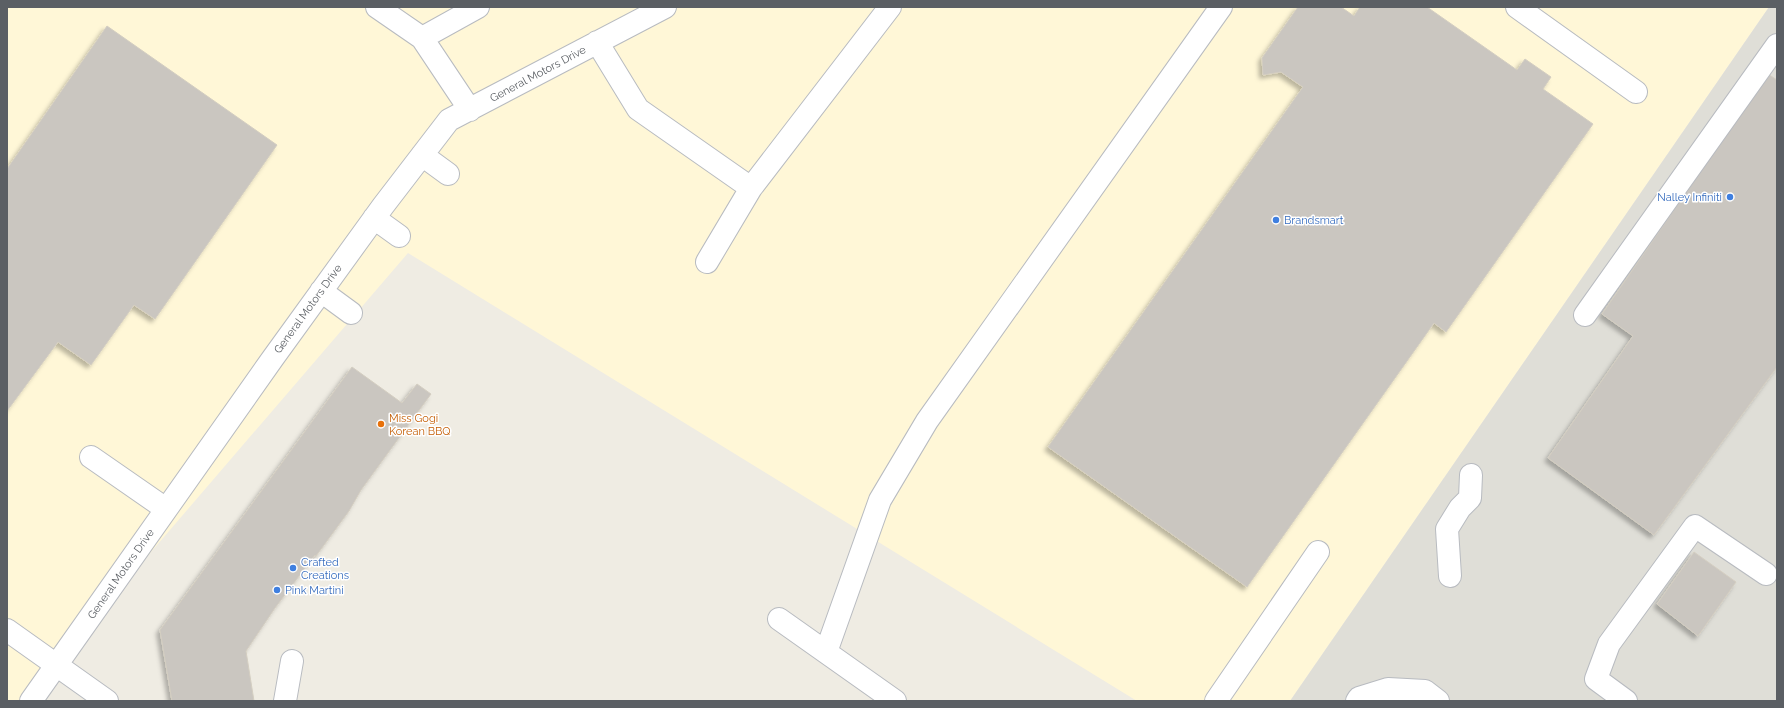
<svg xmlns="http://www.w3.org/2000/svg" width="1784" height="708" viewBox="0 0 1784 708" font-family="Raleway,sans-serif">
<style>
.commercial{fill:#fff7d7}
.industrial{fill:#dfded7}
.building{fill:#cac6c0;stroke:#d4cec1;filter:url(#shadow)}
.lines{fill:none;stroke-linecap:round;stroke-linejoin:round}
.minor-casing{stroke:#b8bbc0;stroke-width:24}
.minor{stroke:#fff;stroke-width:22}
.shop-dot{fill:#3f7fe0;stroke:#fff;stroke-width:1.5}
.food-dot{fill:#e8710a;stroke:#fff;stroke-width:1.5}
.labels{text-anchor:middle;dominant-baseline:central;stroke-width:3;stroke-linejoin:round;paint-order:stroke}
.street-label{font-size:11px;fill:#5b5f64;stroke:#fff}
.shop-label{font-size:11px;fill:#366cbe;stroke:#fff;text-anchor:start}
.food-label{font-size:11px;fill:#c56008;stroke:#fff;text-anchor:start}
</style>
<defs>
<filter id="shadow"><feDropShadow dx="-3.5" dy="3.5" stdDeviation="2" flood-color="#0004"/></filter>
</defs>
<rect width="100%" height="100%" fill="#efece3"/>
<!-- commercial -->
<path class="commercial" d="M7 7H1769L1290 701H1137L408 253 23 701H7Z"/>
<!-- industrial -->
<path class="industrial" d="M1769 7H1777V701H1290Z"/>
<!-- building -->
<path class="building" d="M1298 7H1341L1354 16 1360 7H1427L1517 70 1525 59 1551 77 1543 89 1593 124 1446 332 1434 323 1247 587 1048 447 1303 87 1281 72 1263 75 1262 58Z
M107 26 277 145 155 319 134 305 91 365 58 342 7 411V169Z
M1768 74 1777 80V367L1654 535 1548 458 1633 336 1602 314Z
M352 367 402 403 417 384 431 394 361 490 349 511 316 556 315 555 275 608 246 651 254 701H172L160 630Z
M1694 552 1736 582 1698 636 1657 604Z"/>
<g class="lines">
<defs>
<path id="minor" d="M377 7 422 38 470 110
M1517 7 1636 92
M422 38 478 7
M597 42 638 109 751 188
M422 155 448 174
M374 218 399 236
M707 262 751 188 890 7
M321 291 351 313
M1585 315 1777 45
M91 457 166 509
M1450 576 1447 529 1460 508 1470 498 1471 475
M779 619 895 701
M7 630 107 701
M826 652 880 500 927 421 1221 7
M31 701 273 358 383 206 449 120 665 7
M285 701 292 661
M1216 701 1318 552
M1357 701 1359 698 1388 689 1425 691 1438 701
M1626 701 1596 679 1609 644 1695 526 1766 574"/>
</defs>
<!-- minor casing -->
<use href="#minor" class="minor-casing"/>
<!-- minor -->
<use href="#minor" class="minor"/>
</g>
<!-- markers -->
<g class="shop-dot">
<circle cx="1730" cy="197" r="4"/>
<circle cx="1276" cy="220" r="4"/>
<circle cx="293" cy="568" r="4"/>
<circle cx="277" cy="590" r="4"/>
</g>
<circle class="food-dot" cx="381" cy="424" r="4"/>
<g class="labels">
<!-- street labels -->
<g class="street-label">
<text transform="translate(538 74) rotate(-28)">General Motors Drive</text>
<text transform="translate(308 309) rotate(-54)">General Motors Drive</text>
<text transform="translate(121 574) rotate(-55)">General Motors Drive</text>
</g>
<!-- shop labels -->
<g class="shop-label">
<text x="1722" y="197" text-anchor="end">Nalley Infiniti</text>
<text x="1284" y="220">Brandsmart</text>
<text x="301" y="562">Crafted<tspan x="301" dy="13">Creations</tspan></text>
<text x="285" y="590">Pink Martini</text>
</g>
<!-- food labels -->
<g class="food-label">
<text x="389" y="418">Miss Gogi<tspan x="389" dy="13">Korean BBQ</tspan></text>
</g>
</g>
<!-- border -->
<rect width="1784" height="708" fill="none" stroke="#5b5f64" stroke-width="16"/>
</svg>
